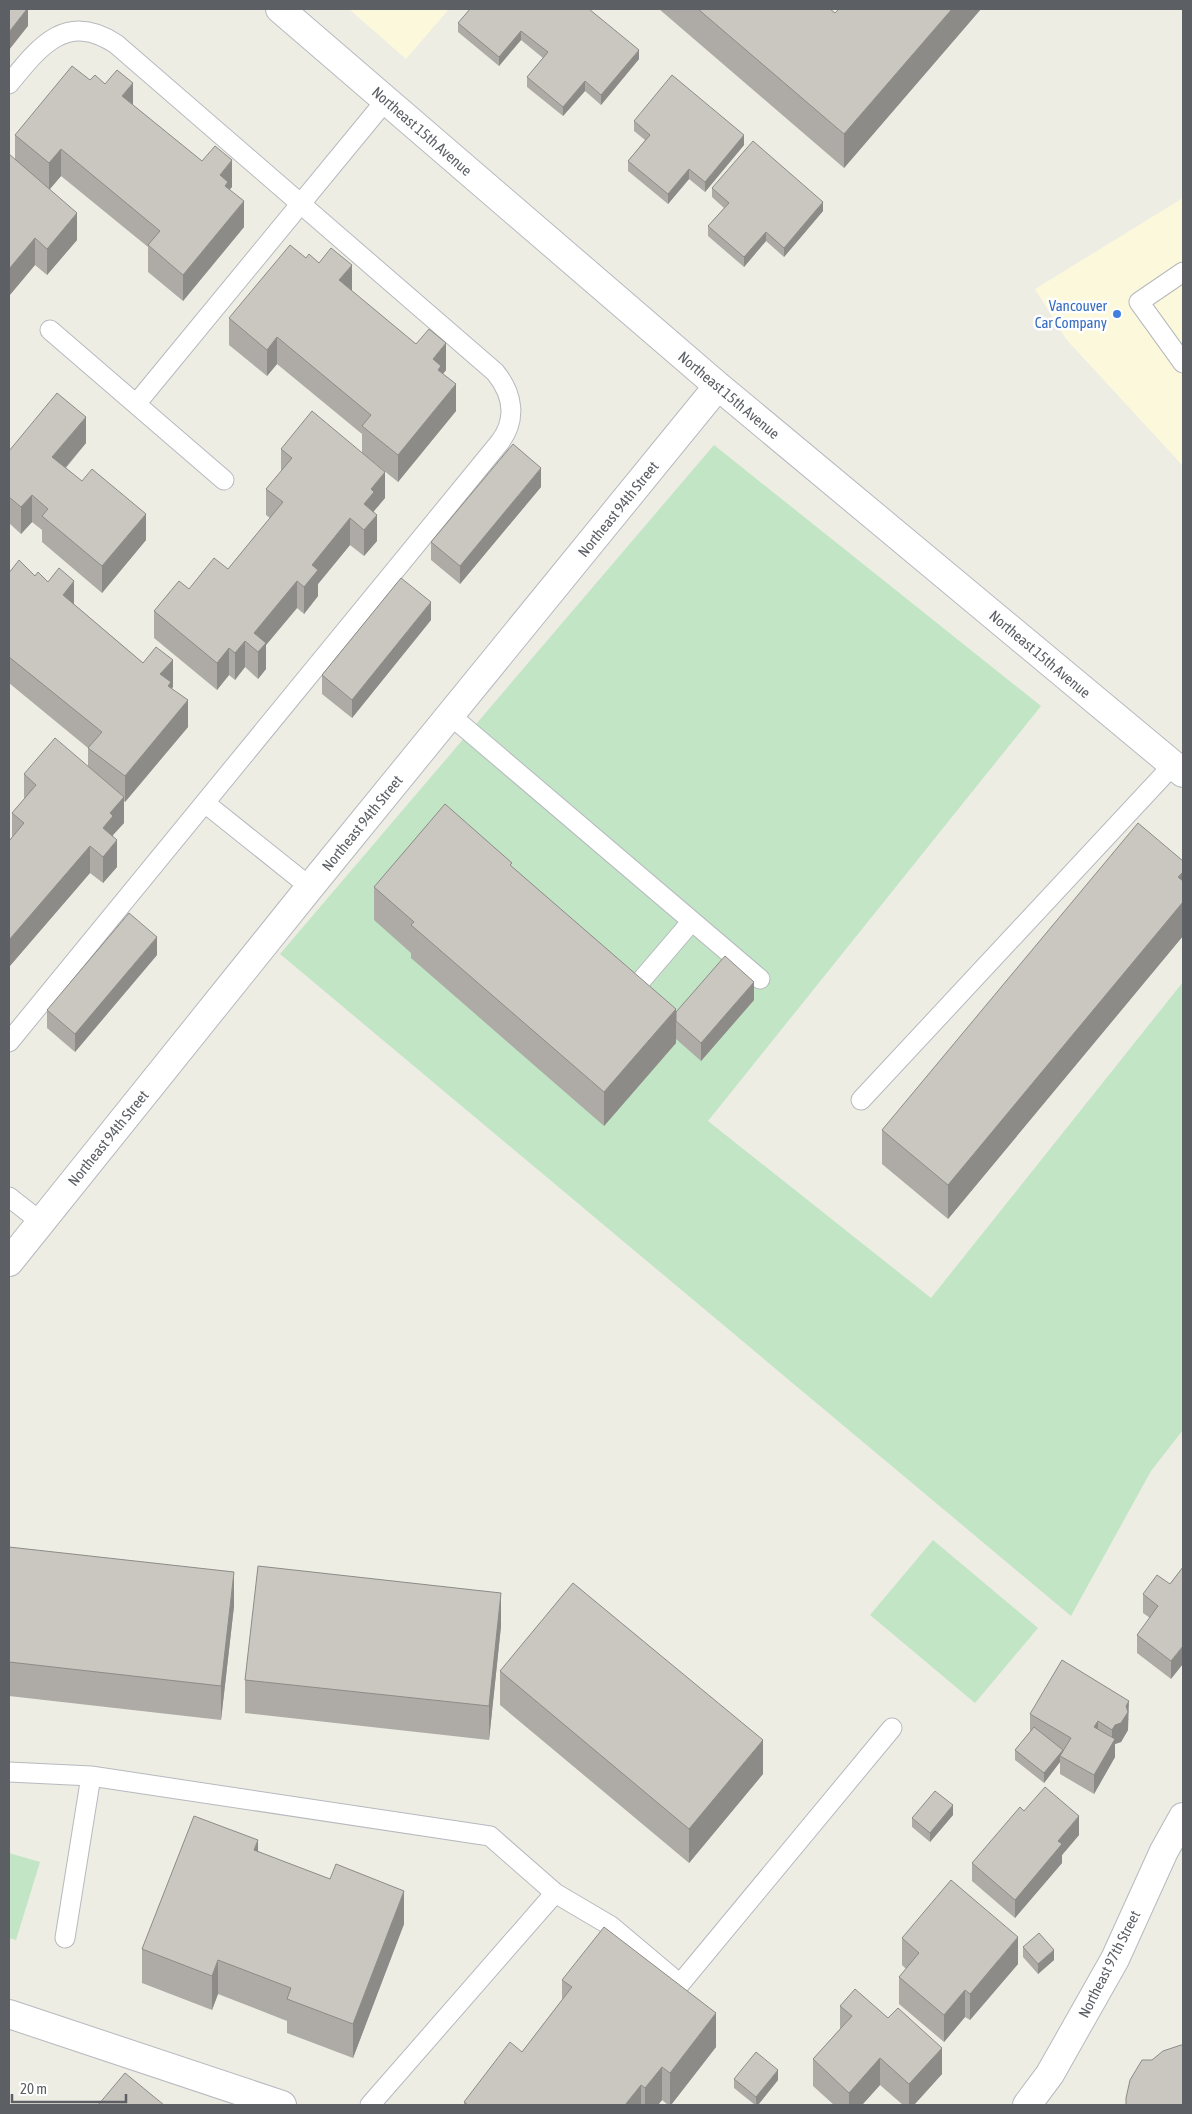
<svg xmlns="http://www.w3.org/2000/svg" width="1192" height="2114" viewBox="0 0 1192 2114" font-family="'Asap Condensed',sans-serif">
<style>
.commercial{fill:#fcf8db}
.green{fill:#c1e5c5}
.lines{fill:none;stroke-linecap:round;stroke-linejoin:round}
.lane-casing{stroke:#b6b9be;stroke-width:21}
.street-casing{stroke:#b6b9be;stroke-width:30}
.lane{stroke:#fff;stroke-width:19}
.street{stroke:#fff;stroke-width:28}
.wall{fill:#aeaba6}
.shaded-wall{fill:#8d8b87}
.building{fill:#cac7c1;stroke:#8d8b87}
.shop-dot{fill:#3f7fe0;stroke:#fff;stroke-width:2}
.labels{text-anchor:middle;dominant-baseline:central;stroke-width:5;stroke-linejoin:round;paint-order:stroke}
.street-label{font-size:15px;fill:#5c5f64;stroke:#fff}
.shop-label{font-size:15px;fill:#366cbe;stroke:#fff;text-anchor:end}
</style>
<rect width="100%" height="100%" fill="#eeede4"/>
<!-- commercial -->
<path class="commercial" d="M349 9H449L406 59Z
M1183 198V466L1066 339 1035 289Z"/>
<!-- green -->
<path class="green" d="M714 445 1041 706 708 1121 931 1298 1183 982V1430L1151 1471 1071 1616 280 954Z
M933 1540 1038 1628 975 1703 870 1615Z
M9 1853 40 1862 16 1940 9 1938Z"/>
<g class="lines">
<defs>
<path id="lane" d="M9 84C39 47 66 11 116 44L495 372C513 394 517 419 500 442L9 1042
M1183 272 1139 302 1183 363
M50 330 224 480
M136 404 386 100
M450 715 760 979
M205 803 310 887
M633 990 692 921
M861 1100 1173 765
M9 1197 41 1222
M9 1772 91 1776 490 1836 555 1893 611 1926 680 1984 892 1728
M65 1938 91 1776
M370 2105 555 1893"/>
<path id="street" d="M280 9 718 386 1183 773
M9 1262 310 887 718 386
M9 2014 282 2105
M1027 2105 1050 2074 1115 1959 1164 1851 1183 1817"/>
</defs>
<!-- lane casing -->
<use href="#lane" class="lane-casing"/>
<!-- street casing -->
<use href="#street" class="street-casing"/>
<!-- lane -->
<use href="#lane" class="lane"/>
<!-- street -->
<use href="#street" class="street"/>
</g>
<!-- wall -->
<path class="wall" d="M470 9 639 59 601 105 585 91 563 116 527 87V77L543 58 521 40 499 66 458 32V23Z
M659 9H830L835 13 981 9 844 168Z
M90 80 105 84 133 105 232 187 230 189 244 227 183 301 148 272V247L61 176 50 189 77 240 47 275 35 265 9 296V154L15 160V135Z
M634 121 744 145 705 192 689 179 668 204 628 171V161L645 140 634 131Z
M712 188 823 211 784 257 766 241 744 267 708 236V226L724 208 712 197Z
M306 258 352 291 446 370 443 374 456 411 398 482 362 453V434L277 364 267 376 229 345V318Z
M86 443 66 468 146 540 102 593 42 542V530L32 522 21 534 9 523V451Z
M281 449 385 498 374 511 377 541 364 556 350 545 318 584V596L304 614 297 608 266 645V669L258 679 245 667 235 680 229 675 217 690 154 638V611L189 589 228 569 270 518 266 515V489L281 472Z
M541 487 460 584 431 560V542Z
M9 573 35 576 48 582 143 663 173 687 172 688 188 727 125 802 124 801V823L113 835 117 867 103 883 90 873 9 967V841L12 837V813L24 799V774L88 766V748L9 683Z
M431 620 352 718 322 694V675Z
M1183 861V936L948 1219 882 1164V1130Z
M512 867 676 1012 754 1000 701 1061 676 1039V1043L604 1126 411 958V953L374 920V887Z
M157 955 75 1052 47 1028V1010Z
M9 1547 234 1606 221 1720 9 1696Z
M1183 1567 1171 1679 1137 1653V1635L1150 1618 1143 1613V1594L1170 1584Z
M501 1626 489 1740 245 1713V1680Z
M500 1671 763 1774 689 1863 500 1705Z
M1030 1714 1129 1719 1128 1720V1730L1121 1742 1115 1744V1757L1094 1794 1060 1774V1762L1044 1783 1015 1760V1750L1030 1732Z
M1024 1811 1079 1835 1062 1855V1863L1015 1918 972 1881V1863Z
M953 1815 930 1842 912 1827V1818Z
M258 1851 404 1924 353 2058 287 2033V2021L218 1994 212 2010 142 1983V1949Z
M902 1938 1018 1964 970 2020 965 2017 944 2042 899 2004V1977L906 1969 902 1965Z
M1023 1947 1054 1960 1038 1974 1023 1957Z
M562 1980 716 2047 671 2105H668L662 2100 658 2105H464V2102L522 2052 562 2000Z
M840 2006 942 2074 914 2105H903L880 2085 862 2105H834L813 2086V2059L840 2029Z
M734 2079 778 2080 758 2105H755L734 2088Z"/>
<!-- shaded-wall -->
<path class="shaded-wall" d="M27 9H28V26L9 50V32Z
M952 9H981L844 168V134Z
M521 31V40L499 66V57Z
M639 50V59L601 105V95Z
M585 81V91L563 116V107Z
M133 83V110L122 96Z
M744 135V145L705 192V182Z
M61 149V176L49 190V163Z
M232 160V187L228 191 220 175Z
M689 169V179L668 204V194Z
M244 201V227L183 301V275Z
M823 202V211L784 257V248Z
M77 213V240L47 275V249Z
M766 232V241L744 267V257Z
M35 238V265L9 296V269Z
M352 265V291L339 280Z
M277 337V364L267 376V350Z
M446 343V370L441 376 433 359Z
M456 384V411L398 482V455Z
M86 417V443L52 483V457Z
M541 468V487L460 584V566Z
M385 472V498L374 511V518L364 531V504L371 489Z
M32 495V522L21 534V507Z
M146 514V540L102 593V566Z
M377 515V541L364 556V530Z
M350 518V545L318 584V596L304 614V587L312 565Z
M74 581V608L63 595Z
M297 581V608L266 645V669L258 679V652L254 633Z
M431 602V620L352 718V700Z
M245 641V667L235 680V653Z
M229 648V675L217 690V663Z
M173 660V687L171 689 160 674Z
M188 700V727L125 802V776Z
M124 797V823L113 835V843L103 828 110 813Z
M117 840V867L103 883V857Z
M90 846V873L9 967V940Z
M1183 872V936L948 1219V1185Z
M157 937V955L75 1052V1034Z
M754 982V1000L701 1061V1043Z
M676 1009V1043L604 1126V1092Z
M234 1572V1606L221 1720V1686Z
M501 1593V1626L489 1740V1706Z
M1183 1646V1664L1171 1679V1661Z
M1129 1701 1128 1730 1121 1742 1115 1744V1757L1094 1794V1775L1112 1744V1730Z
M1098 1721V1740L1094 1727Z
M763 1740V1774L689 1863V1829Z
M1063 1750V1757L1060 1756V1762L1044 1783V1773Z
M953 1805V1815L930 1842V1833Z
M1079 1816V1835L1062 1855V1863L1015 1918V1900L1058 1841Z
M258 1840V1874L254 1850Z
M404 1891V1924L353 2058V2024Z
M1018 1937V1964L970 2020V1994Z
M1054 1950V1960L1038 1974V1964Z
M218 1960V1994L212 2010V1976Z
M965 1990V2017L944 2042V2015Z
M716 2013V2047L671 2105H670V2073Z
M942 2048V2074L914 2105H909V2084Z
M880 2058V2085L862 2105H849V2093Z
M662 2067V2100L658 2105H645V2088Z
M778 2070V2080L758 2105H756V2097Z
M641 2085V2105H625Z"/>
<!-- building -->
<path class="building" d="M9 9H27L9 32Z
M470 9H589L639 50 601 95 585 81 563 107 527 77 548 52 521 31 499 57 458 23Z
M698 9H830L835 13 839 9H952L844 134Z
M72 66 90 80 95 75 105 84 117 70 133 83 122 96 202 161 215 146 232 160 220 175 228 182 225 186 244 201 183 275 148 245 160 231 61 149 49 163 15 135Z
M672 75 744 135 705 182 689 169 668 194 628 161 650 135 634 121Z
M753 141 823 202 784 248 766 232 744 257 708 226 729 203 712 188Z
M9 154 77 213 47 249 35 238 9 269Z
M290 245 306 258 309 254 319 263 331 248 352 265 339 280 416 344 429 329 446 343 433 359 441 366 438 370 456 384 398 455 362 426 371 415 277 337 267 350 229 318Z
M57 393 86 417 52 457 82 481 92 469 146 514 102 566 42 516 48 509 32 495 21 507 9 497V451Z
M312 411 385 472 371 489 374 492 364 504 377 515 364 530 350 518 312 565 318 570 304 587 297 581 254 633 266 643 258 652 245 641 235 653 229 648 217 663 154 611 179 581 189 589 214 558 228 569 283 502 266 489 292 458 281 449Z
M513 444 541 468 460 566 431 542Z
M19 560 35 576 38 572 48 582 59 568 74 581 63 595 143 663 156 647 173 660 160 674 171 682 168 686 188 700 125 776 88 748 102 732 9 657V573Z
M401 578 431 602 352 700 322 675Z
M55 738 124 797 110 813 113 816 103 828 117 840 103 857 90 846 9 940V841L24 823 12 813 36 785 24 774Z
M445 804 512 863 510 865 676 1009 604 1092 411 925 414 922 374 887Z
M1138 823 1183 861V872L1178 877 1183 881V902L948 1185 882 1130Z
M129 913 157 937 75 1034 47 1010Z
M725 956 754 982 701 1043 676 1021V1012Z
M9 1547 234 1572 221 1686 9 1662Z
M258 1566 501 1593 489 1706 245 1680Z
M1183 1567V1646L1171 1661 1137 1635 1158 1606 1143 1594 1157 1575 1170 1584Z
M573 1583 763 1740 689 1829 500 1671Z
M1062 1660 1129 1701 1126 1706 1128 1712 1121 1723 1115 1725 1112 1730 1098 1721 1094 1727 1115 1739 1094 1775 1060 1756 1071 1738 1030 1714Z
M1034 1727 1063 1750 1044 1773 1015 1750Z
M1045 1787 1079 1816 1058 1841 1062 1844 1015 1900 972 1863 1020 1807 1024 1811Z
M935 1791 953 1805 930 1833 912 1818Z
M194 1816 258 1840 254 1850 330 1879 336 1864 404 1891 353 2024 287 1999 291 1988 218 1960 212 1976 142 1949Z
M951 1880 1018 1937 970 1994 965 1990 944 2015 899 1977 919 1953 902 1938Z
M604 1927 716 2013 670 2073 662 2067 645 2088 641 2085 625 2105H468L464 2102 510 2042 522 2052 572 1987 562 1980Z
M1039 1933 1054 1950 1038 1964 1023 1947Z
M855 1989 888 2018 898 2008 942 2048 909 2084 880 2058 849 2093 813 2059 852 2016 840 2006Z
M1181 2045H1183V2105H1126V2098L1130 2080 1142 2060H1152L1163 2051Z
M756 2052 778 2070 756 2097 734 2079Z
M125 2073 164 2105H98Z"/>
<!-- markers -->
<circle class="shop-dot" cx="1117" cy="314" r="5"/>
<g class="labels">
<!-- street labels -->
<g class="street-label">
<text transform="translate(422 131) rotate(41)">Northeast 15th Avenue</text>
<text transform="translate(729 395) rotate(40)">Northeast 15th Avenue</text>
<text transform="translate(618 509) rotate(-51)">Northeast 94th Street</text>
<text transform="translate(1040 654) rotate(40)">Northeast 15th Avenue</text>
<text transform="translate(362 823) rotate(-51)">Northeast 94th Street</text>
<text transform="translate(108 1138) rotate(-51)">Northeast 94th Street</text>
<text transform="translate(1109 1964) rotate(-63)">Northeast 97th Street</text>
</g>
<!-- shop labels -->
<g class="shop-label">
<text x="1107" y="305">Vancouver<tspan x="1107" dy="17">Car Company</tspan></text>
</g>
</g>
<!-- border -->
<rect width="1192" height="2114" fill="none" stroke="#5c5f64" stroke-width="20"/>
<!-- scale -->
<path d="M12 2094v8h114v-8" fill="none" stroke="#5c5f64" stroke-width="2.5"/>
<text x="20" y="2094" font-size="15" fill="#5c5f64" stroke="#ffffff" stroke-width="4" paint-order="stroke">20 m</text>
</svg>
